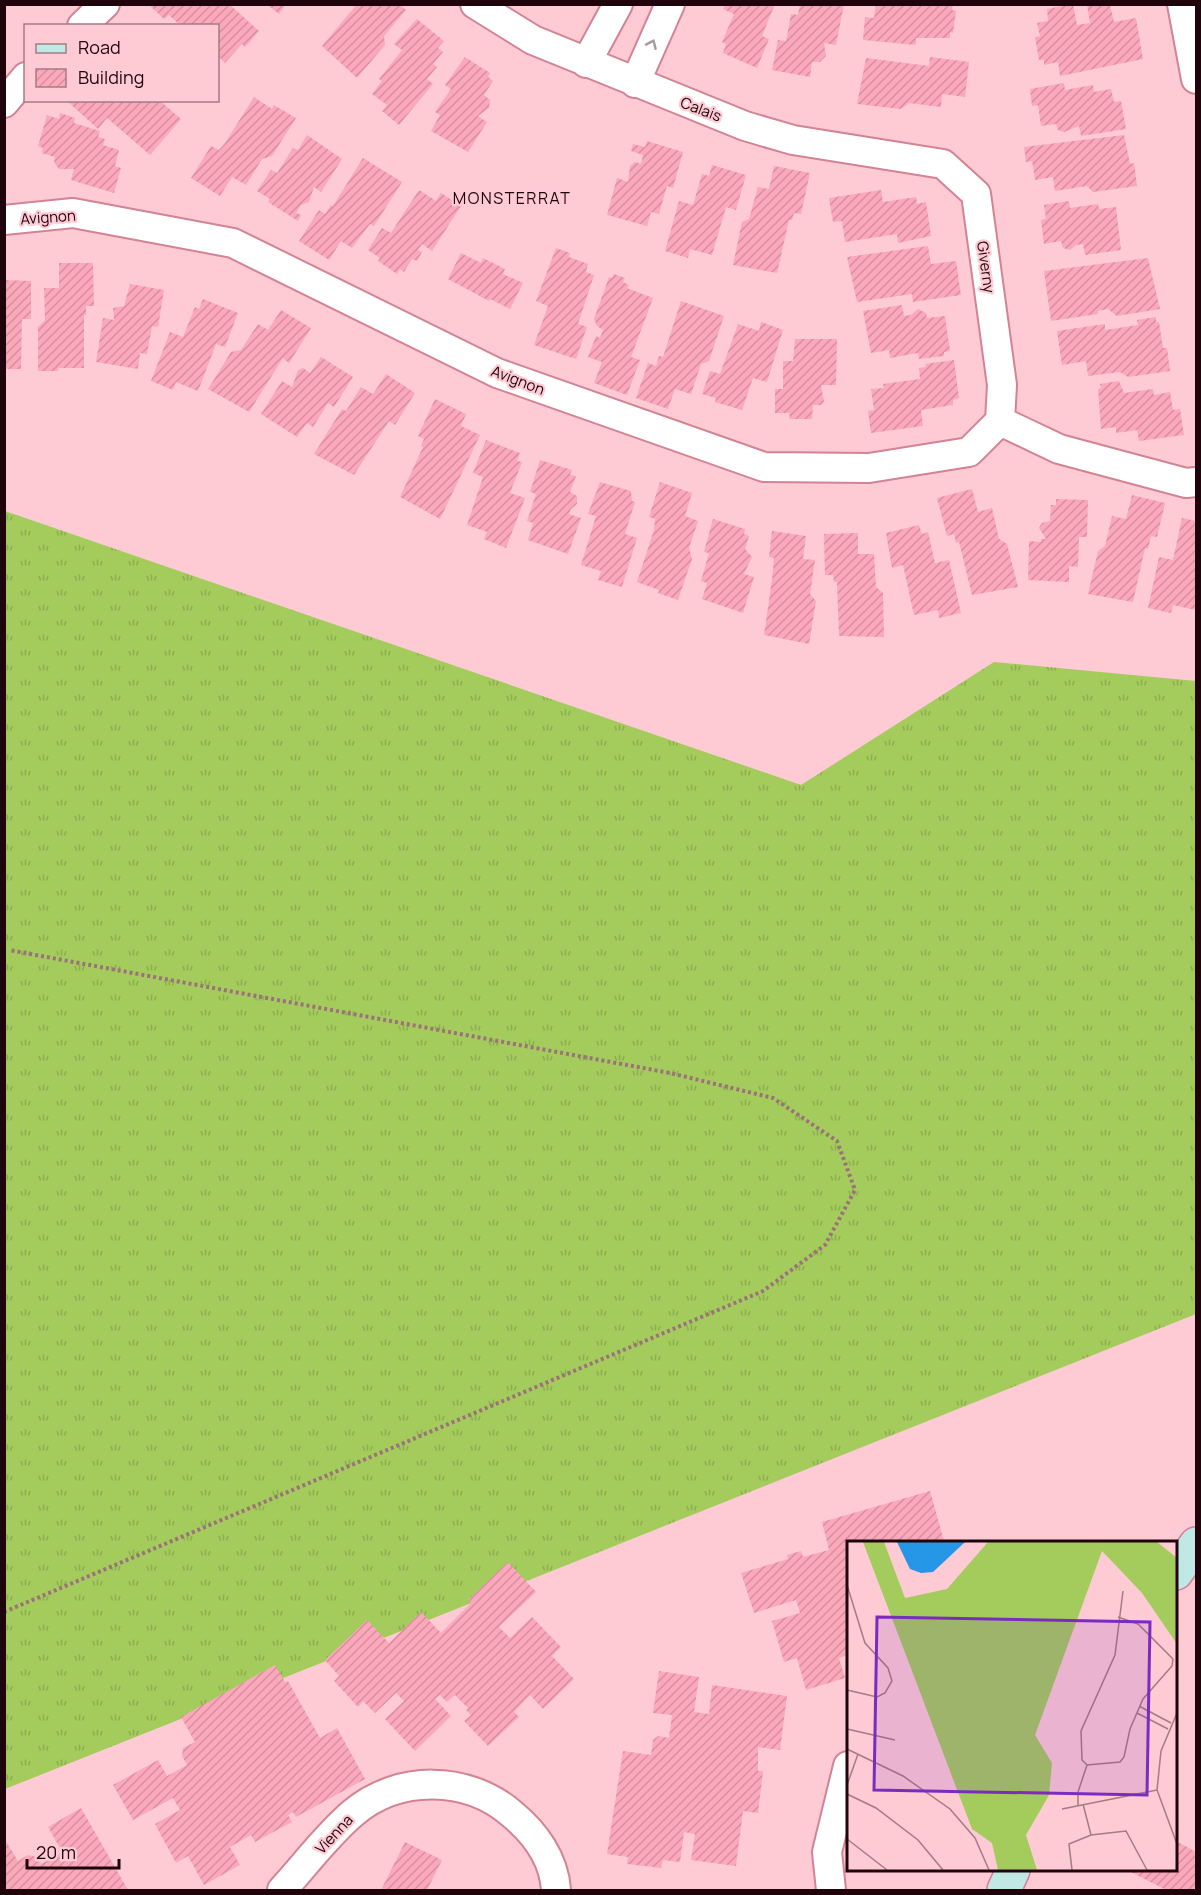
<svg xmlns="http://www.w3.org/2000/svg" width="1201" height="1895" viewBox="0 0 1201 1895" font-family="Manrope,sans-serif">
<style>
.grass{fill:url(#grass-tufts)}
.building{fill:url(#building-hatch)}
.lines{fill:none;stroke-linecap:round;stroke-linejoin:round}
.street-casing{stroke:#d28394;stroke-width:32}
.secondary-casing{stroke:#d28394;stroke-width:36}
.path{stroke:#9b727a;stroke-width:4;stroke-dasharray:3 3;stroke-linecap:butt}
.street{stroke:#fff;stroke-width:28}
.secondary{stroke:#c0e9e6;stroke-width:33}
.oneway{stroke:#a59b9d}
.labels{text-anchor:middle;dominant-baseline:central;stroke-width:4.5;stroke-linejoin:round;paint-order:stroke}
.street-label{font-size:15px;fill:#1f040b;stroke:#fecad4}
.neighbourhood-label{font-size:16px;letter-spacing:1.5px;fill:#1f040b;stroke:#fecad4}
.inset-road{fill:none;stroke:#a57b84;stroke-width:1.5}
.view{fill:#7b2cbf;fill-opacity:0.15;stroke:#7b2cbf;stroke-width:3}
.inset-edge{fill:none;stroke:#1f040b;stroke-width:3}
</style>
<defs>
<pattern id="grass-tufts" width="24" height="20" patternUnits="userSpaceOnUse" patternTransform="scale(1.5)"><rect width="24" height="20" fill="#a4cc5c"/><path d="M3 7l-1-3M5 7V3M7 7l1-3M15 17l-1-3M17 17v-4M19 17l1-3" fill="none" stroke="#8dae4f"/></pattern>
<pattern id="building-hatch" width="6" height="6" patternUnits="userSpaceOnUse" patternTransform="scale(1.5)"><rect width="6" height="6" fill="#fba8ba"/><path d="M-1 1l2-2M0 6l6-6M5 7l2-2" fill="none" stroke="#d78f9f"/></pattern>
</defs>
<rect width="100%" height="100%" fill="#fecad4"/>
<!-- grass -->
<path class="grass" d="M5 511 801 785 994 662 1196 681V1314L5 1789Z"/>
<!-- building -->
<path class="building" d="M148 4H229L259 31 245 47 242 44 225 63 218 56V26H181L169 15 164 19Z
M266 4H286L279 14Z
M357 4H399L406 10 384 36 385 45 357 78 322 46Z
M725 4H775L762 36 769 39 757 68 723 53 726 44 722 42 734 14 723 9Z
M800 4H844L836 45 824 43 826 56 820 62H812L810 77 772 70 778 40 786 41 791 14 798 15Z
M876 4H953L952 10 956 11 953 33 950 32V38H916V45L863 40 865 17 874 18Z
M1073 4 1077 25 1090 23 1087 5H1110L1114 22 1136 18 1143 59 1060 76 1058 62 1044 65V60H1039L1035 37 1040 36 1037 23 1048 21 1047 9Z
M417 19 444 41 438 48 443 52 433 64 437 67 427 79 433 84 399 125 382 111 387 105 372 94 382 81 379 79 402 50 394 44Z
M465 57 490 73 488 77 493 81 484 95 490 100 489 108 478 116 487 122 468 152 431 131 440 115 435 112 451 89 445 85Z
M930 57 969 62 965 97 942 94 941 107 909 103 901 109 857 104 866 58 929 66Z
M1064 83 1065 90 1093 85 1094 92 1111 89 1114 102 1121 101 1126 129 1081 136 1079 126 1064 132 1058 130 1056 124 1041 126 1038 105 1032 106 1030 89Z
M254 97 272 109 274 105 296 118 272 156 262 159 246 185 232 177 220 196 191 178 211 146 219 150 225 143Z
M66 100H159L181 119 150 155 107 118 98 129Z
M60 113 75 118 74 123 100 131 98 137 105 139 103 145 119 150 115 166 121 168 114 193 71 180 74 169H59L54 162 55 157 42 153 43 148 38 146 47 115 59 119Z
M307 135 342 159 321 192 314 187 309 202 301 205 296 213 301 215 298 221 268 202 270 199 257 191 271 170 277 173 293 148 298 150Z
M1124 135 1130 164 1134 163 1137 186 1093 192 1087 186 1055 191 1053 177 1035 180 1032 161 1026 162 1024 147Z
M647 141 683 152 673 188 667 186 659 214 651 212 647 226 607 215 617 178 628 182 630 166 635 162 641 164 643 155 631 151 633 144 645 147Z
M363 158 402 182 374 226 370 224 352 248 341 241 329 260 299 241 319 210 325 214 331 205 333 206Z
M712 165 746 175 736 210 726 207 712 255 690 249 688 258 665 251 679 201 693 205 702 174 709 176Z
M774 166 810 173 801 214 794 213 792 220H789L777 273 733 265 742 222 749 219 758 187 769 189Z
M419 190 436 201 441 193 461 206 432 251 422 244 418 250 422 252 417 261 412 259 404 272 400 269 397 274 378 261 380 258 368 250 382 228 391 233Z
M881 190 883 202 916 197 917 204 926 202 931 236 898 243 897 234 845 242 842 221 833 222 829 198Z
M1069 201 1070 208 1098 204 1099 209 1116 207 1121 250 1085 255 1083 244 1076 245 1070 250 1063 248 1061 241 1044 244 1041 220 1046 219 1044 205Z
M928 246 931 264 956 261 961 295 913 302 912 294 857 302 847 257Z
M556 248 570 253 569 257 588 264 586 272 594 275 578 324 587 327 576 359 534 345 548 306 536 301Z
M461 253 481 263 483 258 505 269 503 274 523 283 510 309 490 299 489 301 448 279Z
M1148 258 1160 309 1117 316 1108 309 1098 311V314L1051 321 1044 271Z
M59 263H93L94 306H86V315H84V368H58V371H38V327L45 320 44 288H59Z
M614 274 625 278 623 282 629 285 627 288 653 298 631 357 640 360 627 395 594 383 602 362 588 357 596 336 600 338 603 330 597 326 594 319 609 277 612 278Z
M4 280 31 281V319H22L21 369H4Z
M130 284 164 290 158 327 152 326 147 354 140 353 138 369 96 362 103 318 114 320 113 308 124 306Z
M203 299 238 313 225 347 216 344 198 391 176 382 173 390 151 381 170 332 183 337 195 307 199 309Z
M681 301 724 316 709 361 701 364 691 394 675 389 668 409 636 398 648 363 656 366 659 356 663 357Z
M902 305 904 316 911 315 918 309 926 313 927 318 945 316 950 351 944 352V356L919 359 918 353 890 358 889 350 871 353 863 311Z
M281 310 311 328 289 363 283 358 249 412 208 389 231 352 241 350 258 324 268 330Z
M1156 317V322H1159L1163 348H1167L1170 371 1128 377 1120 372 1088 376 1086 361 1062 365 1057 331 1105 324V330L1138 325 1137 320Z
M761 322 783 330 767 382 753 378 742 410 715 402 716 398 702 394 710 371 720 374 738 324 759 331Z
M795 339H837L836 385H821L824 402 821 405H813L812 419H790L789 413H775V389H783V361H793Z
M321 357 353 377 334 407 328 403 313 427 307 423 297 437 261 414 282 381 292 387 298 370 303 368 310 373Z
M954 360 959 398 953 400V405L921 410 923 426 871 433 868 411 874 410 871 389 884 388 883 384 920 379 919 368 926 367 925 364Z
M386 374 415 393 395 425 389 421 354 475 314 454 342 409 346 411 361 387 373 394Z
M1119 381 1124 393 1153 389 1154 395 1170 392 1173 410 1180 409 1184 435 1139 441 1137 430 1116 433V427L1101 429 1098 389 1101 388 1100 384Z
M435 399 466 414 461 426 480 435 440 519 400 497 423 447 421 446 424 439 418 436Z
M486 440 520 453 517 461 522 462 510 493 525 498 506 548 484 539 487 532 467 525 483 477 473 473Z
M540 460 572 470 570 475 576 476 570 492 577 496V504L571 509 569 514 581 518 568 554 528 540 533 523 527 521 536 494 530 492Z
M600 482 631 491 632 501 635 502 625 534 637 538 622 587 598 580 601 571 581 565 596 516 588 514Z
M660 482 692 493 685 516 698 521 689 548 692 559 678 600 658 593 659 590 637 582 654 530 655 519 649 517Z
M972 489 978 512 992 508 999 539 1007 544 1018 587 972 595 959 542 956 543 954 534 947 536 937 498Z
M1132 495 1165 503 1157 537 1151 536 1148 549 1145 548 1133 602 1088 594 1098 551 1105 546 1112 516 1126 519Z
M1056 499 1088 500 1087 537H1079L1078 567 1069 566V582L1028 580 1029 541 1041 542V539H1046L1039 528 1042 523 1050 521 1051 505H1056Z
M1182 518 1196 521V610L1173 605 1171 613 1148 608 1159 557 1173 560Z
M713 519 745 529 744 534 749 536 745 549 752 557 744 574 754 577 743 613 702 599 707 583 701 581 709 553 704 552Z
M919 525 922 534 928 532 935 563 949 560 961 613 939 618 938 610 914 615 903 565 892 568 886 533Z
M772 531 806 536 803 559 815 560 810 594 816 601 809 644 764 635 772 580 774 558 769 557Z
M858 533V554H874L876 587 883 593 884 637 839 636 837 582H834L833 575H825L824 534Z
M930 1491 944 1541 848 1542V1655L839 1658 845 1678 806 1690 797 1658 784 1662 772 1621 800 1613 796 1600 754 1613 741 1573 788 1559 787 1555 801 1551 803 1557 829 1550 822 1522Z
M508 1562 536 1592 499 1627 510 1638 532 1617 561 1647 552 1656 574 1679 543 1709 530 1695 514 1712 519 1717 488 1746 464 1721 471 1715 466 1710 468 1708 455 1695 447 1702 440 1695 435 1699 451 1716 415 1751 385 1719 404 1701 396 1693 375 1713 363 1701 358 1707 334 1681 339 1676 325 1660 367 1620 389 1643 421 1612 441 1633 471 1603 468 1600Z
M275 1665 285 1682 288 1681 320 1738 337 1728 365 1779 296 1817 293 1812 288 1815 292 1822 255 1842 251 1835 230 1847 240 1865 204 1885 188 1856 176 1863 155 1824 180 1810 173 1798 133 1820 113 1785 158 1760 167 1776 187 1765 182 1756 183 1748 195 1742 181 1717Z
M659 1671 699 1677 694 1712 709 1714 712 1685 787 1696 780 1750 758 1747V1771H763L758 1813 743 1811 736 1866 691 1860 695 1834 684 1832 680 1862 663 1860 661 1868 627 1864 628 1857 607 1854 623 1751 651 1755 653 1740 658 1736 669 1738 672 1715 653 1713Z
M81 1808 128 1890H4V1838L18 1861 28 1855 37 1857 41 1864 62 1852 48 1827Z
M1176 1841 1196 1852V1890H1166L1131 1872 1133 1870H1176Z
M405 1842 442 1860 427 1890H381Z"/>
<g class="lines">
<defs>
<path id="street" d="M1182 4 1196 79
M82 26 105 4
M586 63 618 4
M635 83 670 4
M4 103 26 77
M4 220 73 213 233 243 497 373 764 467 869 468 969 452 1000 421 1002 385 976 194 943 164 793 140 745 126 533 40 475 4
M1000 421 1059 449 1186 483 1196 482
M282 1890C305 1865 327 1835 353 1813 398 1775 467 1775 512 1814 535 1833 554 1859 556 1890
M831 1890 827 1852 848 1766"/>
<path id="secondary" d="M1176 1573 1196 1544
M1004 1890 1013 1870"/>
</defs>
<!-- street casing -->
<use href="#street" class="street-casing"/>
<!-- secondary casing -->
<use href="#secondary" class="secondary-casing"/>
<!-- path -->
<path class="path" d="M4 1612 763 1291 825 1245 855 1190 837 1141 773 1098 670 1073 9 950"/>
<!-- street -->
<use href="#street" class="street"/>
<!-- secondary -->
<use href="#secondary" class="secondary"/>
</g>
<!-- one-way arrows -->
<defs><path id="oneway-chevron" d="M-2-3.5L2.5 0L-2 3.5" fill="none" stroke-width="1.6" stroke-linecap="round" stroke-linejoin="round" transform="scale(1.5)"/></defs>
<use class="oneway" href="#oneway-chevron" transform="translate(652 44) rotate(-66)"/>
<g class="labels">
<!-- street labels -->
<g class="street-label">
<text transform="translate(701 109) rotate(21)">Calais</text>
<text transform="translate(48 217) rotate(-4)">Avignon</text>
<text transform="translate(986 267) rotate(82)">Giverny</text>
<text transform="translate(518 380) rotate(21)">Avignon</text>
<text transform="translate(334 1834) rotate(-47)">Vienna</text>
</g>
<!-- neighbourhood labels -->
<g class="neighbourhood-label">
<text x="512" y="198">MONSTERRAT</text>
</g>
</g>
<!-- overview -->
<g transform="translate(847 1541)">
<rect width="330" height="330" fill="#fecad4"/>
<path d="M16 1H37L58 57 100 48 141 1H310L330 17V103L295 52 255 10 188 194 205 222 202 254 179 294 190 329H151L145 302 125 288Z" fill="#a4cc5c"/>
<path d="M50 1H118L86 31 74 32 63 28Z" fill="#2696e6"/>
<path class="inset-road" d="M0 44 18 102 41 127 45 140 38 152 30 156 0 149M276 50 268 114 234 190 235 219 240 224 273 221 277 216 283 188 296 158 325 125 326 118M271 76 291 83 326 118M292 165 324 182M290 172 321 188M330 172 314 210 310 249 330 303M0 188 48 199M0 208 56 235 103 268 128 297 142 329M0 244 11 213M0 253 29 267 71 299 96 329M236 263 244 294M231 264V251L240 224M215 268 310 249M0 298 40 329M225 329 222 303 244 294 279 290 300 329"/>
<path class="view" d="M30 76 303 81 300 254 27 249Z"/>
<rect width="330" height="330" class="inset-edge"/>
</g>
<!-- border -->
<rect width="1201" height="1895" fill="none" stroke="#1f040b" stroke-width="12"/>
<!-- legend -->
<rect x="24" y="24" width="195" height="78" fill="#fecad4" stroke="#a57b84" stroke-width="1.5"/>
<rect x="36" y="44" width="30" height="9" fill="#c0e9e6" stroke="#a57b84" stroke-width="1.5"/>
<text x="78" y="54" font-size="18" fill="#1f040b">Road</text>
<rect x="36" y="69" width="30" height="18" fill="url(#building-hatch)" stroke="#a57b84" stroke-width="1.5"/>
<text x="78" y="84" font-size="18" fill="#1f040b">Building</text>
<!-- scale -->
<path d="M27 1859v9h92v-9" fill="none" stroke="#1f040b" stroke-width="3"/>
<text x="36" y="1859" font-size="18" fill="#1f040b" stroke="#fecad4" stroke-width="4.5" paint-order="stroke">20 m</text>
</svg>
